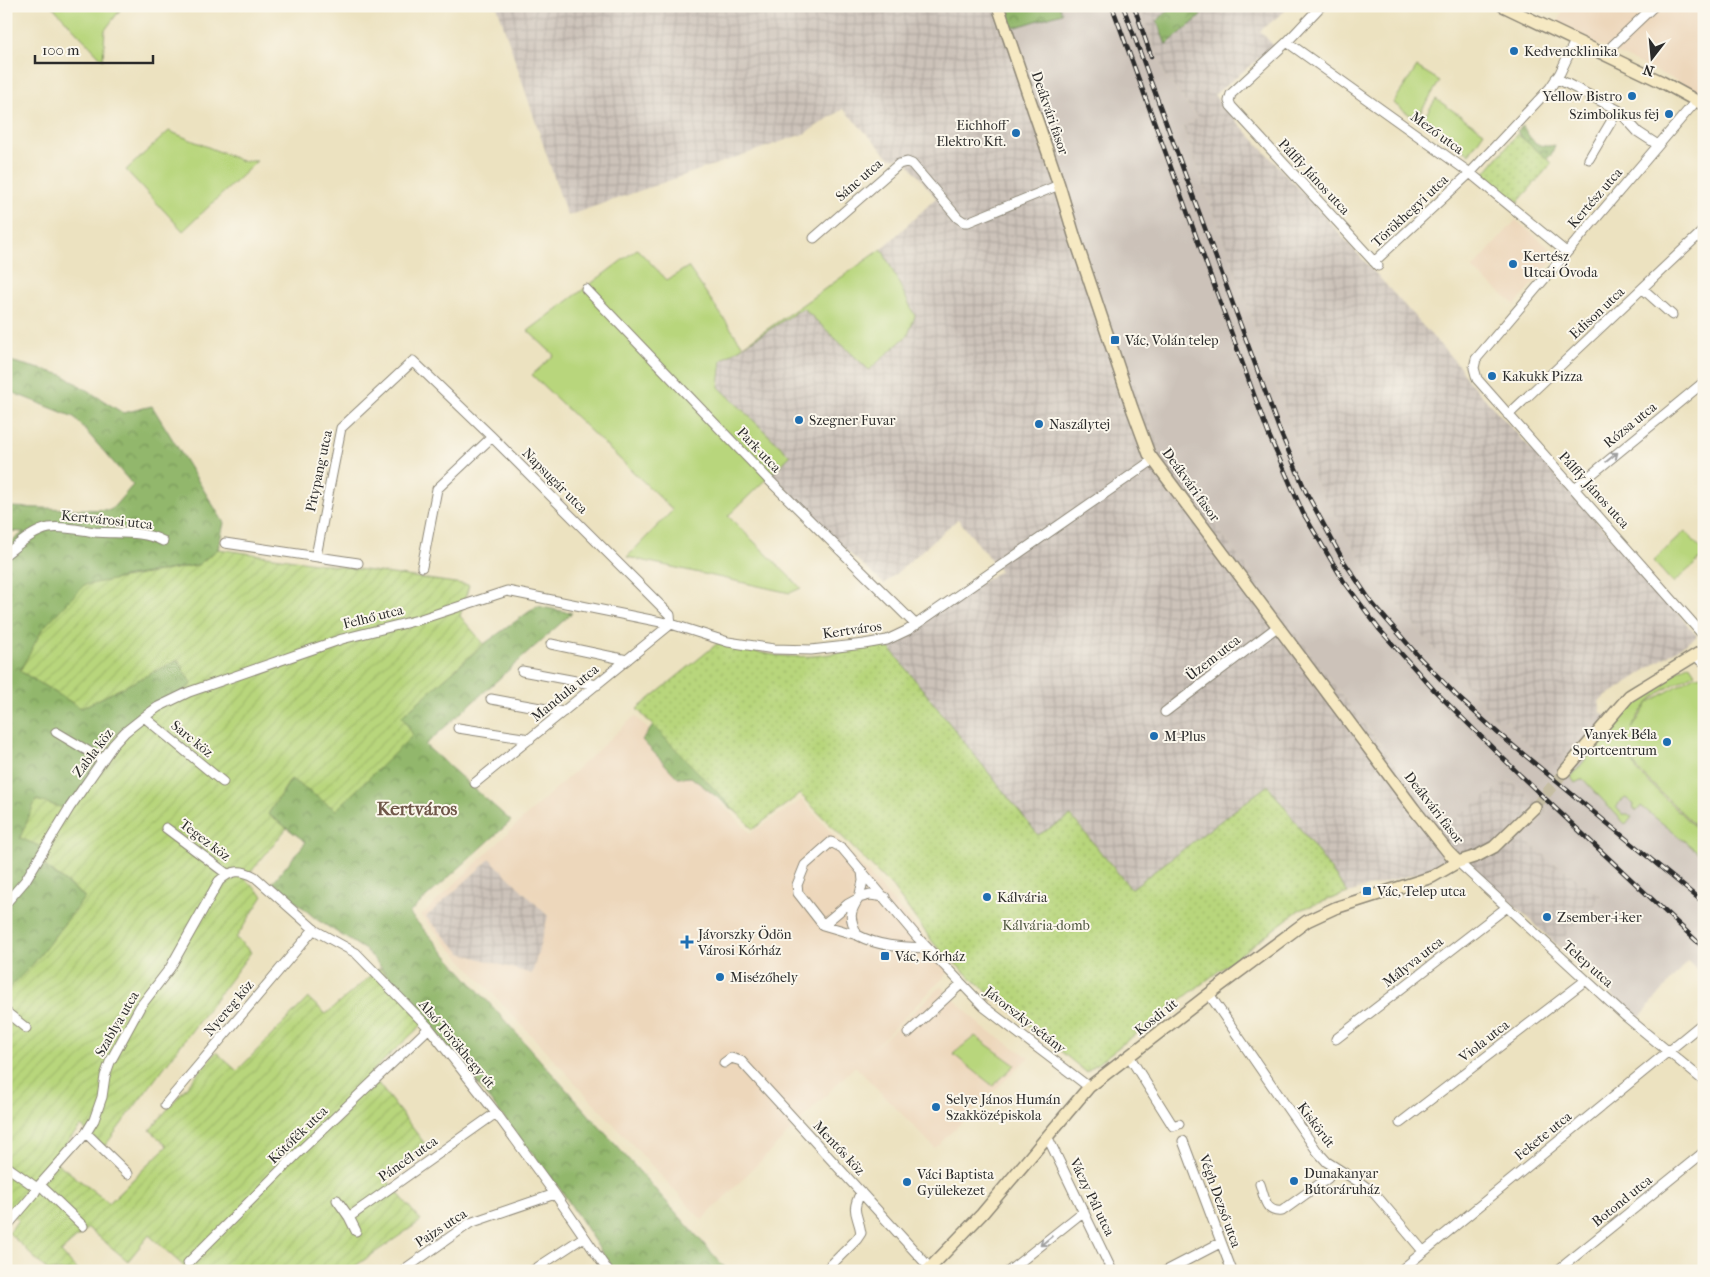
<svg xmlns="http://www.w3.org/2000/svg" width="1710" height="1277" viewBox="0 0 1710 1277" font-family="'IM FELL French Canon',serif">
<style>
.built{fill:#edd7bb}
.industrial{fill:url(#industrial-grid)}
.railway{fill:#ccc2b9}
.grass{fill:#b8d67c;stroke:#728054}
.forest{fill:url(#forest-crowns);stroke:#5e714c}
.park{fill:url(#park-dots);stroke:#728054}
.garden{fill:url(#garden-furrows);stroke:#728054}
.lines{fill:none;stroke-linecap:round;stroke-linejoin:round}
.secondary-tunnel{stroke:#c5bda2;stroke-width:11;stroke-dasharray:11 5.5;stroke-linecap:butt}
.street-casing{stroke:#8c8676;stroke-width:11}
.secondary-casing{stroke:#8c8676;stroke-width:14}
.street{stroke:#fff;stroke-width:9}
.secondary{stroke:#f6e9c3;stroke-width:11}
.rail-casing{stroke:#2b2b2b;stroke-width:4.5}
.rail{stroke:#fbf7ec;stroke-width:2.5;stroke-dasharray:8;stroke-linecap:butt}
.oneway{stroke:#a0a0a0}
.poi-dot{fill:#1f6fb2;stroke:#fbf7ec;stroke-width:2}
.labels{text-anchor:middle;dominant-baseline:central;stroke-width:4;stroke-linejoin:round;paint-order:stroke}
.poi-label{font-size:14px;fill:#2b2b2b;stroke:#fbf7ec;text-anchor:start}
.street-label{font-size:14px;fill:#2b2b2b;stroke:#fbf7ec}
.park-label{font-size:14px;fill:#4e563f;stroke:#fbf7ec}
.district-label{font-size:19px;font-weight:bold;fill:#6f5749;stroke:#fbf7ec}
</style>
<defs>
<pattern id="industrial-grid" width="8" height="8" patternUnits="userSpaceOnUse" patternTransform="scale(1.25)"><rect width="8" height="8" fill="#ccc2b9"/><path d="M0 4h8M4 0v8" fill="none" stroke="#afa79f"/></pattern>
<pattern id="forest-crowns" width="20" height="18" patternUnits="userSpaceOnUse" patternTransform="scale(1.25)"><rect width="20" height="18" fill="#92b76c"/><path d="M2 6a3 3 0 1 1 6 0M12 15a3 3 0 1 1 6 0" fill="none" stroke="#779559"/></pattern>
<pattern id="park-dots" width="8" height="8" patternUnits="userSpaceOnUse" patternTransform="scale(1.25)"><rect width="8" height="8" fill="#b8d67c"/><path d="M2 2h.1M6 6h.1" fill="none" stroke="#9eb86b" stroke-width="1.8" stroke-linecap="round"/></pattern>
<pattern id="garden-furrows" width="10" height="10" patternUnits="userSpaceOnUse" patternTransform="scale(1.25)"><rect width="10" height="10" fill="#b8d67c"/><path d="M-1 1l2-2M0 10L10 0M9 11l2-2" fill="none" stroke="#9eb86b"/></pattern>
</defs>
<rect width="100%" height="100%" fill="#fbf7ec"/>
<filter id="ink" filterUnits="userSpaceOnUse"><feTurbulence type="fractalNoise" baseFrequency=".02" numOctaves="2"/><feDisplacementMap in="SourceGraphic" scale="10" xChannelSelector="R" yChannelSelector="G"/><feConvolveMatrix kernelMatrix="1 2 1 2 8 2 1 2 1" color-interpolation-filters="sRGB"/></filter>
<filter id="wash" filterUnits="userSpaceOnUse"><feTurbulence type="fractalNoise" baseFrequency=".0096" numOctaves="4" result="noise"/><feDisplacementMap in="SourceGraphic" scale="20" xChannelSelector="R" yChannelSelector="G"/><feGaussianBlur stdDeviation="1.12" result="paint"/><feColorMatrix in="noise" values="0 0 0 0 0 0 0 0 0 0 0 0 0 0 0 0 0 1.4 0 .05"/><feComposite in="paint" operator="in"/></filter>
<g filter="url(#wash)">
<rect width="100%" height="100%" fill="#ece2c0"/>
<!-- built -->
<path class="built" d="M1564 6H1704V96L1697 90 1557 26Z
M1516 220 1553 251 1554 259 1515 305 1472 269Z
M635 716 750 833 802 800 953 968 865 1057 941 986 982 1027 1029 1057 935 1148 855 1066 702 1220 421 916 516 825Z"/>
<!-- industrial -->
<path class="industrial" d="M497 6H1002L1059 185 1162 453 1333 683 1443 825 1509 780 1548 810 1523 839 1603 897 1557 945 1478 873V870L1454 856 1439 867 1348 893 1268 785 1131 889 1072 816 1038 836 884 641 1000 571 958 519 884 584 766 479 790 456 719 387 722 360 803 308 869 370 915 316 882 249 936 198 905 159 890 158 843 109 806 133 567 216Z
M1140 6H1281L1285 11 1260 31 1274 46 1214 95 1222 105 1313 204 1460 367 1466 378 1639 567 1697 636 1599 701 1601 713 1554 766 1531 748 1506 720 1502 723H1499L1426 640 1362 561 1320 492 1293 432 1183 128 1197 117 1165 76Z
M490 859 548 916 532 974 461 953 426 917Z"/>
<!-- railway -->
<path class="railway" d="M1059 6H1140L1165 76 1197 117 1183 128 1293 432 1320 492 1362 561 1426 640 1499 723 1501 722 1502 723 1506 720 1531 748 1554 765 1601 713 1632 729 1630 756 1637 771 1704 836V978L1688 961 1638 1019 1557 945 1603 897 1523 839 1548 810 1509 780 1444 825 1333 683 1162 453 1059 185 1003 31 1061 12Z"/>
<!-- grass -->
<path class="grass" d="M52 6H123L105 30 103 60Z
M1417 67 1440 81 1416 119 1393 103Z
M1436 99 1484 132 1469 154 1421 122Z
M169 131 242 161H257L183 231 126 170Z
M637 249 667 280 688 267 743 346 882 249 915 316 908 335 869 370 803 308 722 360 719 387 790 456 728 516 801 588 790 593 627 557 673 510 532 375 554 355 528 331Z
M1685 531 1704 552V556L1673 583 1653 561Z
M1689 664 1695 673C1665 690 1646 695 1632 729L1648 703 1694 676 1704 675V834L1638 770 1630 756 1637 771 1704 836V857L1641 806 1637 811 1634 809 1633 804 1626 798 1618 803 1616 807 1622 814H1628L1632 817 1626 825 1583 779 1575 783 1571 777 1604 737 1614 721 1637 694Z
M975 1036 1015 1065 993 1086 953 1054Z"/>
<!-- forest -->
<path class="forest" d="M1002 6H1059L1062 13 1010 29Z
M1173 6H1194L1201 16 1166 45 1157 21Z
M1523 126C1531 141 1538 149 1555 145L1551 155 1537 168 1533 151 1517 131Z
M6 360 63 375 123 413 152 406 224 523 218 549 198 565 123 577 20 671 81 708 178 660 192 685 116 734 67 810 37 800 44 848 36 860 85 897 33 964 6 991V546L24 532 6 531V507L111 510 133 485 74 417 6 390Z
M537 606 572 613 425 745 511 821 409 913 728 1271H614L563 1193 439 1035 367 951 316 919 273 882 306 842 268 814 292 778 402 716 484 644Z
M659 718 752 824 691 777 678 778 642 740Z"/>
<!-- park -->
<path class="park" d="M1517 134 1552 163 1518 202 1484 174Z
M884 641 1038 835 1071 816 1131 889 1268 785 1348 893 1299 910 1086 1072 970 977 935 945 893 888 800 794 753 829 637 709 718 643C736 647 755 652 774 655 812 660 848 652 884 641Z"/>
<!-- garden -->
<path class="garden" d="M218 549 469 585 460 616 484 644 402 716 413 735 336 810 291 779 268 814 287 828 245 879 263 896 236 938 251 952 104 1147 81 1126 52 1159 109 1203 167 1146 150 1130 216 1052 237 1071 308 998 326 1014 380 968 426 1021 370 1073 425 1144 388 1181 421 1221 348 1271H189L149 1235 128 1261 88 1228 61 1252 78 1271H48L9 1233 18 1220 6 1207V991L33 964 85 897 36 859 44 848 20 838 36 800 67 809 116 734 192 685 178 660 81 708 20 671 43 628 84 585 198 565Z"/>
</g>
<g filter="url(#ink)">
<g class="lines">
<!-- secondary-tunnel -->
<path class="secondary-tunnel" d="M1535 807 1564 772"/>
<defs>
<path id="street" d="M1321 6 1287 42 1231 94 1229 101 1231 106 1378 266
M1287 42 1470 173 1566 252
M1606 55 1612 46 1654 6
M1556 78 1618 110 1638 132 1658 145
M1696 101 1476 359 1474 368 1477 379 1704 636
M1589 159 1618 110
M814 238 899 164 907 162 912 164 958 218 964 222H968L1059 185
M1374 262 1470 173 1550 88 1560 73 1575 41
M586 289 767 478 916 625
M1643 289 1672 315
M1508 415 1704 230
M1575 488 1704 382
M225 543 358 563
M6 554C19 544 33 531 49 528 64 526 79 530 95 532 118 534 142 530 163 541
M316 556 341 428 413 361 492 437 670 615 671 624
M422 567 437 489 492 437
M551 644 627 660
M1694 656 1704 662
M522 671 597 685
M491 699 563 712
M1165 712 1277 627
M144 717 223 782
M458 728 530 739
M56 732 103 760
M475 783 671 624
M166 828 227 874
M1458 862 1624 1015 1704 1081
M885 897 870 895 859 898C848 914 850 918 857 935 880 947 902 947 927 948
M6 903 25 881 70 807 113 745 125 732 144 717 158 707 189 692 342 639 418 620 507 591 671 624 728 642 774 649 811 650 864 644 887 640 908 630 1153 460
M823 925 848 904 859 898 863 881 862 871
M857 935 823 925 798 893 797 885 805 865 831 842 842 848 918 938 984 1007 1089 1087
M1209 994 1317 1151 1327 1162 1362 1184 1374 1193 1423 1251
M6 1012 26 1028
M908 1033 961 984
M1336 1039 1507 907
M1129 1056 1173 1126 1179 1124
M724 1063 731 1058 741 1061 930 1268
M165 1105 314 929
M1400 1123 1586 980
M86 1133 128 1174
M1047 1136 1112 1271
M1183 1141 1232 1271
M6 1166 37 1188
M1260 1184C1265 1198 1265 1213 1282 1211L1328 1178 1333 1167
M40 1185 83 1226
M337 1200 349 1217
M6 1227 34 1194 37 1188 86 1133 94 1120 102 1097 105 1076 110 1062 140 1007 170 968 219 881C231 870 241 869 255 877L316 931 356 953 429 1028 496 1113 555 1194 608 1271
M356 1231 349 1217 496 1113
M188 1263 300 1151 429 1028
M402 1271 470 1223 555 1194
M532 1271 584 1237
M825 1271 857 1239 861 1233C858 1213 850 1213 861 1192
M1009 1271 1084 1211
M1166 1271 1220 1243
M1400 1271 1704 1022
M1557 1271 1704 1152"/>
<path id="secondary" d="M998 6 1059 185 1074 235 1132 408 1149 454 1414 809 1448 852 1458 862
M1503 6 1662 82 1704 105
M1564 772 1629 696 1704 650
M927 1271 982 1214 1089 1087 1209 994 1307 921 1335 908 1432 877 1458 862 1477 856 1494 847 1535 807"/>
</defs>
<!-- street casing -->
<use href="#street" class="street-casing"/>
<!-- secondary casing -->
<use href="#secondary" class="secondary-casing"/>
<!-- street -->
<use href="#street" class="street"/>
<!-- secondary -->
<use href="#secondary" class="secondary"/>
<defs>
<path id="rail" d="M1112 6 1268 433 1303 513 1343 580 1379 629 1434 690 1520 775 1704 948
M1123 6 1279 429 1306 492 1343 560 1372 603 1420 658 1459 698 1499 734 1704 903
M1134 6 1151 56"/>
</defs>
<!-- rail casing -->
<use href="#rail" class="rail-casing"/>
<!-- rail -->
<use href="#rail" class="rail"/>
</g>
<!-- one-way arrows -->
<defs><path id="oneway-shaft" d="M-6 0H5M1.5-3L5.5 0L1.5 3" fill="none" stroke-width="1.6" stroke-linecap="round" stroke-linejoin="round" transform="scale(1.25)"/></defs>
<g class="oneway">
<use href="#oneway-shaft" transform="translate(1612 457) rotate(-39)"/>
<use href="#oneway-shaft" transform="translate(1046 1241) rotate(141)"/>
</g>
</g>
<!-- markers -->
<g class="poi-dot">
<circle cx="1514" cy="51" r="5"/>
<circle cx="1632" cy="96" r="5"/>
<circle cx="1669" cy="114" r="5"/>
<circle cx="1016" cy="133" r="5"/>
<circle cx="1513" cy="264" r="5"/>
<rect x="1110" y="335" width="10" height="10" rx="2.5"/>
<circle cx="1492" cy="376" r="5"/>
<circle cx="799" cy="420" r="5"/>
<circle cx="1039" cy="424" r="5"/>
<circle cx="1154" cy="736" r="5"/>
<circle cx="1667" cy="742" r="5"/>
<rect x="1362" y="886" width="10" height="10" rx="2.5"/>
<circle cx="987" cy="897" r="5"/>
<circle cx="1547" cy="917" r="5"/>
<path d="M684.5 934.5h5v5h5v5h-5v5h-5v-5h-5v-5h5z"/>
<rect x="880" y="951" width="10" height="10" rx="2.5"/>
<circle cx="720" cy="977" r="5"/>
<circle cx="936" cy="1107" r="5"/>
<circle cx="1294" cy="1181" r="5"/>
<circle cx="907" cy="1182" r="5"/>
</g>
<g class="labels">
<!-- poi labels -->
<g class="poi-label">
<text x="1524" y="51">Kedvencklinika</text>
<text x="1622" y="96" text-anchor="end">Yellow Bistro</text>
<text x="1659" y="114" text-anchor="end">Szimbolikus fej</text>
<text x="1006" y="125" text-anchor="end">Eichhoff<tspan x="1006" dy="16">Elektro Kft.</tspan></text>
<text x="1523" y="256">Kertész<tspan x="1523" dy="16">Utcai Óvoda</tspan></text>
<text x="1125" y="340">Vác, Volán telep</text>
<text x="1502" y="376">Kakukk Pizza</text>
<text x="809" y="420">Szegner Fuvar</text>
<text x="1049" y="424">Naszálytej</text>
<text x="1657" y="734" text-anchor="end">Vanyek Béla<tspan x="1657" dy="16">Sportcentrum</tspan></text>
<text x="1164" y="736">M-Plus</text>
<text x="1377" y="891">Vác, Telep utca</text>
<text x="997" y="897">Kálvária</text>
<text x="1557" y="917">Zsember-i-ker</text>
<text x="698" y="934">Jávorszky Ödön<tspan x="698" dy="16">Városi Kórház</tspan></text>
<text x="895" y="956">Vác, Kórház</text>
<text x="730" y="977">Misézőhely</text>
<text x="946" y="1099">Selye János Humán<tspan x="946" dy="16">Szakközépiskola</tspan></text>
<text x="1304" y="1173">Dunakanyar<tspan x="1304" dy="16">Bútoráruház</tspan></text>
<text x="917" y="1174">Váci Baptista<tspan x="917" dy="16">Gyülekezet</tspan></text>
</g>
<!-- street labels -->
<g class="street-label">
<text transform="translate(1050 113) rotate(71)">Deákvári fasor</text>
<text transform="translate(1437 133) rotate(36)">Mező utca</text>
<text transform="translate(1314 177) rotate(47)">Pálffy János utca</text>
<text transform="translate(859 180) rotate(-41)">Sánc utca</text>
<text transform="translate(1595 198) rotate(-49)">Kertész utca</text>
<text transform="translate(1410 211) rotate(-43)">Törökhegyi utca</text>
<text transform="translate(1597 313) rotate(-43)">Edison utca</text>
<text transform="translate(1630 425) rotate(-39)">Rózsa utca</text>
<text transform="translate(759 450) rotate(46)">Park utca</text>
<text transform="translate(319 471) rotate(-78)">Pitypang utca</text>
<text transform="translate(555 481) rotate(45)">Napsugár utca</text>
<text transform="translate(1191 485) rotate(54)">Deákvári fasor</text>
<text transform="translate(1594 490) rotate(48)">Pálffy János utca</text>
<text transform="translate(107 520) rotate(6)">Kertvárosi utca</text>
<text transform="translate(373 617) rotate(-14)">Felhő utca</text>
<text transform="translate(852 630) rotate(-8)">Kertváros</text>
<text transform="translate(1213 658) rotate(-38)">Üzem utca</text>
<text transform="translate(565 693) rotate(-39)">Mandula utca</text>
<text transform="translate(192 739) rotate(39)">Sarc köz</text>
<text transform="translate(93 753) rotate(-53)">Zabla köz</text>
<text transform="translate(1434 808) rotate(52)">Deákvári fasor</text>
<text transform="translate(205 840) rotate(37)">Tegez köz</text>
<text transform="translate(1413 962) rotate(-38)">Mályva utca</text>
<text transform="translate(1588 964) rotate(42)">Telep utca</text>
<text transform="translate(229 1008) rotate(-50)">Nyereg köz</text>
<text transform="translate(1156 1017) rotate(-38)">Kosdi út</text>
<text transform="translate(1025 1020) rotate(38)">Jávorszky sétány</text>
<text transform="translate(117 1024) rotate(-60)">Szablya utca</text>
<text transform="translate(1484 1041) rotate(-38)">Viola utca</text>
<text transform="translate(457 1044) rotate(50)">Alsó Törökhegy út</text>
<text transform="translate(1316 1125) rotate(53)">Kiskörút</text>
<text transform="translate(298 1135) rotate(-44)">Kötőfék utca</text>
<text transform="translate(1543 1136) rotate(-39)">Fekete utca</text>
<text transform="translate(839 1148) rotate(47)">Mentős köz</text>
<text transform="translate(408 1159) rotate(-35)">Páncél utca</text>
<text transform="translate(1092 1197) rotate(64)">Váczy Pál utca</text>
<text transform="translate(1220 1201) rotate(70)">Végh Dezső utca</text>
<text transform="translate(1622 1201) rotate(-39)">Botond utca</text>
<text transform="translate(441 1228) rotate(-33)">Pajzs utca</text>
</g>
<!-- park labels -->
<g class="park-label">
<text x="1046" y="925">Kálvária-domb</text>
</g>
<!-- district labels -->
<g class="district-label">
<text x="417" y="809">Kertváros</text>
</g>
</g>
<!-- margin -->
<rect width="1710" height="1277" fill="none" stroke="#fbf7ec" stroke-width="25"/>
<!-- north arrow -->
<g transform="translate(1652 58) rotate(196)" stroke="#fbf7ec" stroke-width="4" paint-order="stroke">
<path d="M0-4L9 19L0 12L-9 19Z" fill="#2b2b2b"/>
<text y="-8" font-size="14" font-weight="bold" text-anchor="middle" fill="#2b2b2b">N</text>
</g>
<!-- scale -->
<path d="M35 55v8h118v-8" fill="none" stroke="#2b2b2b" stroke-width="2.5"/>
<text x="42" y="55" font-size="15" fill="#2b2b2b" stroke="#fbf7ec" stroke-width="4" paint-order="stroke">100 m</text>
</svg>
